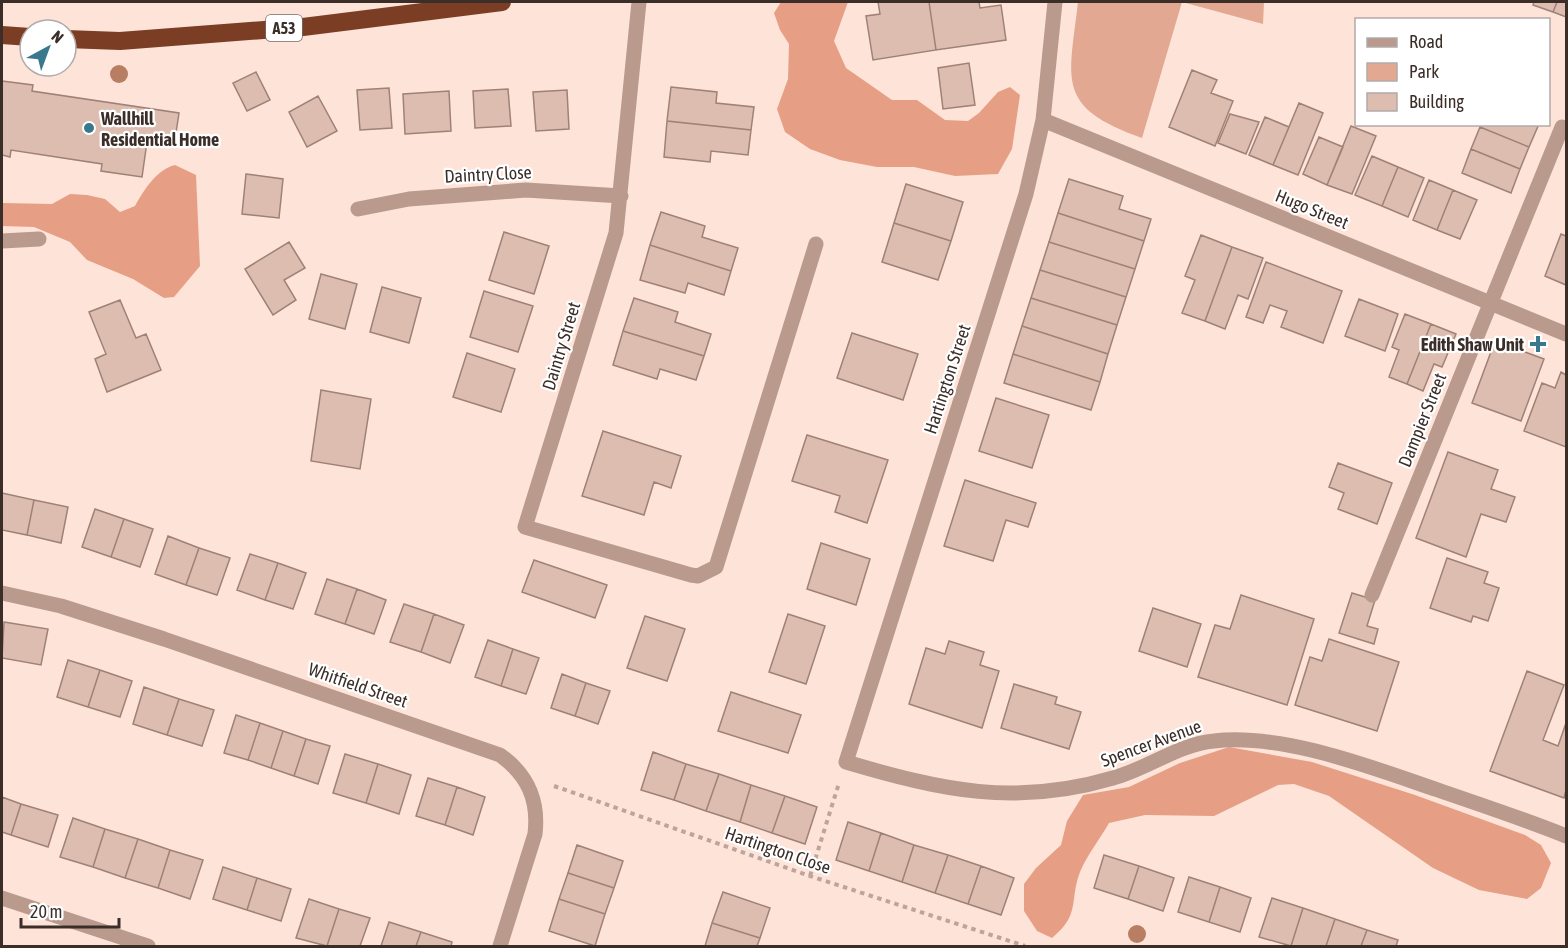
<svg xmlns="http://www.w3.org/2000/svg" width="1568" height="948" viewBox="0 0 1568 948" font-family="'Asap Condensed',sans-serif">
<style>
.green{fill:#e2a891}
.forest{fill:#e69f84}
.building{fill:#ddbdb0;stroke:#9f8175;stroke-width:1.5}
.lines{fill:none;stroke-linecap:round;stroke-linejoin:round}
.path{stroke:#bca59d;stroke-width:4;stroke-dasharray:4.5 4.5;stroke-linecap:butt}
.minor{stroke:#b99a8d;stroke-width:15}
.highway{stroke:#7b3e25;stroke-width:18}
.tree{fill:#b87e62}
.poi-dot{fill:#39788d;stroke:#fff;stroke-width:2}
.labels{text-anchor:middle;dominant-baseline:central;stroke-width:4.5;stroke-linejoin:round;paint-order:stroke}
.shield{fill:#fff;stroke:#766d69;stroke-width:1.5}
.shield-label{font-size:16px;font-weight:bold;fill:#3b2e29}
.poi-label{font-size:18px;font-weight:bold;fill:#3b2e29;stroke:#fff;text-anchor:start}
.street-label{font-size:18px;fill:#3b2e29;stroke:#fff}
</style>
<rect width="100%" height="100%" fill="#fee3d9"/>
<!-- green -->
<path class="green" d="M1078 2H1264L1263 24 1182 2 1142 138C1055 107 1069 81 1078 2Z"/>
<!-- forest -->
<path class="forest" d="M781 2H848L834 41 846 68 892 100H917L945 120 968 121 979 113 998 92 1010 87 1020 95 1012 149 998 174 955 176 914 167H877L840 160 810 149 785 132 777 109 788 79 789 44 780 30 774 13Z
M175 165 196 175 200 266 174 297 164 298 133 279 87 260 70 242 34 227 2 226V203L52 204 70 194 87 195 105 199 120 212 135 206C144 190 156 170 175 165Z
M1229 747 1312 762 1415 795 1525 835 1541 845 1551 863 1541 888 1527 899 1479 890 1433 868 1329 796 1294 784 1278 785 1214 816 1145 815 1109 823C1100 839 1087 855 1080 872 1069 901 1081 914 1052 938L1037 931 1024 911V884L1036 868 1061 845 1067 821 1083 795 1129 787 1180 763Z"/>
<!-- building -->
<path class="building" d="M878 2H929L936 50 873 60 866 16 880 14Z
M929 2H979L980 8 1001 5 1006 40 936 50Z
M1534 2H1557L1553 12 1533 5Z
M1557 2H1566V17L1553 12Z
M969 63 975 105 943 109 938 68Z
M1192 70 1217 80 1211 93 1233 101 1215 146 1169 127Z
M256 72 270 100 247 111 233 83Z
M2 81 33 85 32 91 179 113 174 146 147 142 142 177 101 171 102 164 11 150 10 157 2 155Z
M671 87 717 92 716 103 754 107 751 130 667 121Z
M389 88 392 128 360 130 357 90Z
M508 89 511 126 475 128 473 91Z
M567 90 569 129 536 131 533 92Z
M449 91 451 131 405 134 403 94Z
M318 96 337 131 307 147 289 112Z
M1299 103 1323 113 1298 175 1273 165Z
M1230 114 1259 122 1246 154 1218 143Z
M1265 117 1289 127 1273 165 1249 155Z
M667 121 751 130 748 155 711 151 710 162 664 157Z
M1481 124H1539L1529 147 1480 127Z
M1351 126 1376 136 1352 194 1327 185Z
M1480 127 1529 147 1520 169 1471 149Z
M1319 137 1343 147 1327 185 1303 174Z
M1471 149 1520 169 1511 193 1462 173Z
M1372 156 1398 167 1382 206 1355 195Z
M1398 167 1424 178 1408 217 1382 206Z
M246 174 283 179 279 218 242 214Z
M1069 179 1123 196 1119 209 1151 219 1144 241 1058 213Z
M1429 180 1453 190 1437 230 1413 220Z
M906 184 963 202 951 241 894 223Z
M1453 190 1477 200 1460 239 1437 230Z
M661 212 705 226 702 237 738 248 731 271 650 245Z
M1058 213 1144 241 1135 269 1049 242Z
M894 223 951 241 938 280 882 262Z
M504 232 549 246 534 294 489 280Z
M1561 234 1566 236V285L1545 276Z
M1201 235 1232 247 1205 321 1182 313 1195 280 1185 276Z
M289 242 305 268 284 280 296 300 273 315 245 269Z
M1049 242 1135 269 1126 297 1040 270Z
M650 245 731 271 724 295 688 283 685 293 640 280Z
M1232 247 1263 258 1248 299 1238 295 1225 329 1205 321Z
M1266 262 1342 291 1323 343 1281 327 1287 311 1270 305 1263 323 1246 317Z
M1040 270 1126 297 1117 325 1031 298Z
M321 274 357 284 345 329 309 319Z
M382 287 421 298 409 343 370 332Z
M484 291 533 306 518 352 470 337Z
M634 298 678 312 675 322 711 334 704 356 623 331Z
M1031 298 1117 325 1108 354 1022 326Z
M1359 299 1398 314 1385 351 1345 336Z
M120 300 136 338 146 334 161 370 107 392 95 359 106 354 89 312Z
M1405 314 1431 324 1407 384 1389 377 1399 350 1392 347Z
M1431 324 1456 334 1442 367 1434 364 1423 391 1407 384Z
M1022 326 1108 354 1100 382 1013 354Z
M623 331 704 356 696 380 660 369 657 379 613 365Z
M852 333 918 354 903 400 837 378Z
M1495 341 1544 359 1521 421 1472 403Z
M467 353 515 369 501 412 453 397Z
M1013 354 1100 382 1091 410 1004 383Z
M1561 372 1566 375V447L1524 431 1542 383 1555 388Z
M321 390 371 399 360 469 311 461Z
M996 398 1049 415 1032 468 979 451Z
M603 431 681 456 671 488 654 482 644 515 582 496Z
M807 435 888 460 867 523 835 512 840 496 792 481Z
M1448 452 1498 470 1491 489 1515 497 1506 522 1481 514 1466 557 1416 538Z
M1338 463 1392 483 1377 524 1338 509 1344 493 1329 487Z
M965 480 1036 503 1028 527 1006 520 993 561 944 546Z
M2 493 34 500 27 535 2 530Z
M34 500 68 507 61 543 27 535Z
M95 509 124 519 111 557 82 547Z
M124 519 153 529 140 567 111 557Z
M168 536 199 548 186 585 155 574Z
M821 543 870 559 856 605 807 589Z
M199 548 230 558 217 595 186 585Z
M250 554 278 563 265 600 237 590Z
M1447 558 1488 572 1484 583 1499 588 1488 621 1473 616 1471 622 1430 608Z
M534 560 607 585 595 618 522 592Z
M278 563 306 573 293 609 265 600Z
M327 579 357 589 345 624 315 614Z
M357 589 386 600 374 634 345 624Z
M1352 593 1375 600 1367 626 1378 629 1374 644 1339 633Z
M1241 595 1314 619 1287 705 1198 677 1215 625 1230 629Z
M404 604 434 614 421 652 390 642Z
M1153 608 1201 624 1187 667 1139 651Z
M434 614 464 625 450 663 421 652Z
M788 614 825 626 806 684 769 672Z
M645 616 685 629 667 681 627 668Z
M4 622 48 629 41 665 2 658Z
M1329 639 1399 662 1377 731 1295 705 1310 657 1322 661Z
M488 640 513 649 501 686 475 677Z
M949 641 984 652 980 665 999 671 982 728 909 704 926 648 945 654Z
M513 649 539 658 526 694 501 686Z
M68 660 100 670 88 707 57 697Z
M100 670 132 681 120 717 88 707Z
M1527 671 1564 685 1543 740 1558 746 1566 723V790L1564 798 1490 771Z
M562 674 586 683 575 716 551 708Z
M586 683 610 691 598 724 575 716Z
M1014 684 1057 697 1055 704 1081 712 1069 749 1001 728Z
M144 687 179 699 167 735 133 724Z
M731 692 801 715 788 753 718 731Z
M179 699 214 710 202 746 167 735Z
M236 715 260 723 248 760 224 753Z
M260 723 283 731 271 768 248 760Z
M283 731 306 739 294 776 271 768Z
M306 739 330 746 318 784 294 776Z
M653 752 686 764 674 800 641 790Z
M345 754 378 764 366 803 333 793Z
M378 764 411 775 399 814 366 803Z
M686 764 719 774 706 811 674 800Z
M719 774 751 785 740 822 706 811Z
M428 778 457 787 445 825 416 816Z
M751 785 785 796 772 833 740 822Z
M457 787 485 797 473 835 445 825Z
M785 796 817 807 805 844 772 833Z
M2 797 21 804 11 835 2 832Z
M21 804 58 815 48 847 11 835Z
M73 818 105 829 93 867 60 857Z
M848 822 881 833 869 871 836 860Z
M105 829 138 839 125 878 93 867Z
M881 833 914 845 902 882 869 871Z
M138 839 170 850 158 888 125 878Z
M577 845 623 861 614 888 568 873Z
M914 845 948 855 935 893 902 882Z
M170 850 203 860 190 899 158 888Z
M948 855 981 866 968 904 935 893Z
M1104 855 1139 866 1128 899 1094 888Z
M981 866 1014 878 1001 915 968 904Z
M1139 866 1174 878 1163 911 1128 899Z
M223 867 257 878 247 910 213 899Z
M568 873 614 888 605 914 559 899Z
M1189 877 1220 887 1209 922 1178 912Z
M257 878 291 889 281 921 247 910Z
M1220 887 1251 898 1240 932 1209 922Z
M723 892 770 908 760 938 712 923Z
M1272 898 1303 908 1291 946 1259 937Z
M309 899 339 909 327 946 296 938Z
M559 899 605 914 595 946 549 931Z
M1303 908 1335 919 1326 946H1291Z
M339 909 370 918 360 946H327Z
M1335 919 1367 930 1361 946H1326Z
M389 922 421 932 416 946H381Z
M712 923 760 938 757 946H705Z
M1367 930 1398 940 1396 946H1361Z
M421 932 452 942 451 946H416Z"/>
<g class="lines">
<!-- path -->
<path class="path" d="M554 786 810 876 1025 946
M810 876 839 783"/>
<!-- minor -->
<path class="minor" d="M639 2 616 233 525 527 691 575 698 576 716 567 816 244
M1055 2 1043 120 1026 194 846 762C941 790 1015 807 1113 778 1147 769 1179 744 1214 741 1284 733 1373 768 1438 790 1481 805 1524 819 1566 836
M1043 120 1566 334
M358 209 409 199 526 190 621 196
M2 241 39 239
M2 593 61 606 164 639 500 755C528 775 539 800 535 834L500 946
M1372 595 1562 127
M2 898 148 946"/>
<!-- highway -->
<path class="highway" d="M2 35 30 37
M66 39 120 41 303 27 502 2"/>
</g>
<!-- trees -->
<g class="tree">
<circle cx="119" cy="74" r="9"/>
<circle cx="1137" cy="934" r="9"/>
</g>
<!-- markers -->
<g class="poi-dot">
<circle cx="89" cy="128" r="6"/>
<path d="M1535 335h6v6h6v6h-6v6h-6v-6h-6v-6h6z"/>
</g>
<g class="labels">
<!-- shield labels -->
<rect class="shield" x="266" y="15" width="36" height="26" rx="4.5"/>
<g class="shield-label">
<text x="284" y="28">A53</text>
</g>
<!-- poi labels -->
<g class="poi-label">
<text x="101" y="118">Wallhill<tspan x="101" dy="21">Residential Home</tspan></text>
<text x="1524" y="344" text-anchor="end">Edith Shaw Unit</text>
</g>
<!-- street labels -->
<g class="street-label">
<text transform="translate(488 174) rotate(-3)">Daintry Close</text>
<text transform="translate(1312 209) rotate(22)">Hugo Street</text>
<text transform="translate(561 346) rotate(-73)">Daintry Street</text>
<text transform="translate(947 379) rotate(-72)">Hartington Street</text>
<text transform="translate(1422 420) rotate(-68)">Dampier Street</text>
<text transform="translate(358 685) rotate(19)">Whitfield Street</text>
<text transform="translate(1151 743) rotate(-20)">Spencer Avenue</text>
<text transform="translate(778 850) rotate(19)">Hartington Close</text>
</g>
</g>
<!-- border -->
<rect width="1568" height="948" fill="none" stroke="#3b2e29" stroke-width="6"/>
<!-- legend -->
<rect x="1355" y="18" width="195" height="108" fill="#ffffff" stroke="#b1aba9" stroke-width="1.5"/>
<rect x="1367" y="38" width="30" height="9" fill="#b99a8d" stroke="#b1aba9" stroke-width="1.5"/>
<text x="1409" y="48" font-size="18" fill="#3b2e29">Road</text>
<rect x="1367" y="63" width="30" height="18" fill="#e2a891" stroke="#b1aba9" stroke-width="1.5"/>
<text x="1409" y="78" font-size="18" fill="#3b2e29">Park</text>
<rect x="1367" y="93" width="30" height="18" fill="#ddbdb0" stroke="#b1aba9" stroke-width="1.5"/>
<text x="1409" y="108" font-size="18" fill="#3b2e29">Building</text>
<!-- north arrow -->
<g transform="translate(48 48) rotate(41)"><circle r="28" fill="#ffffff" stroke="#b1aba9" stroke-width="1.5"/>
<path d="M0-4.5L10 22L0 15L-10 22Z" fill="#39788d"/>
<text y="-9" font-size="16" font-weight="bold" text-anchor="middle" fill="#3b2e29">N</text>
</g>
<!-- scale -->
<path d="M21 918v9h98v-9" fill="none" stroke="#3b2e29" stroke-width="3"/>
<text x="30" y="918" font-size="18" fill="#3b2e29" stroke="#ffffff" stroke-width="4.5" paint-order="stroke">20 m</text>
</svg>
